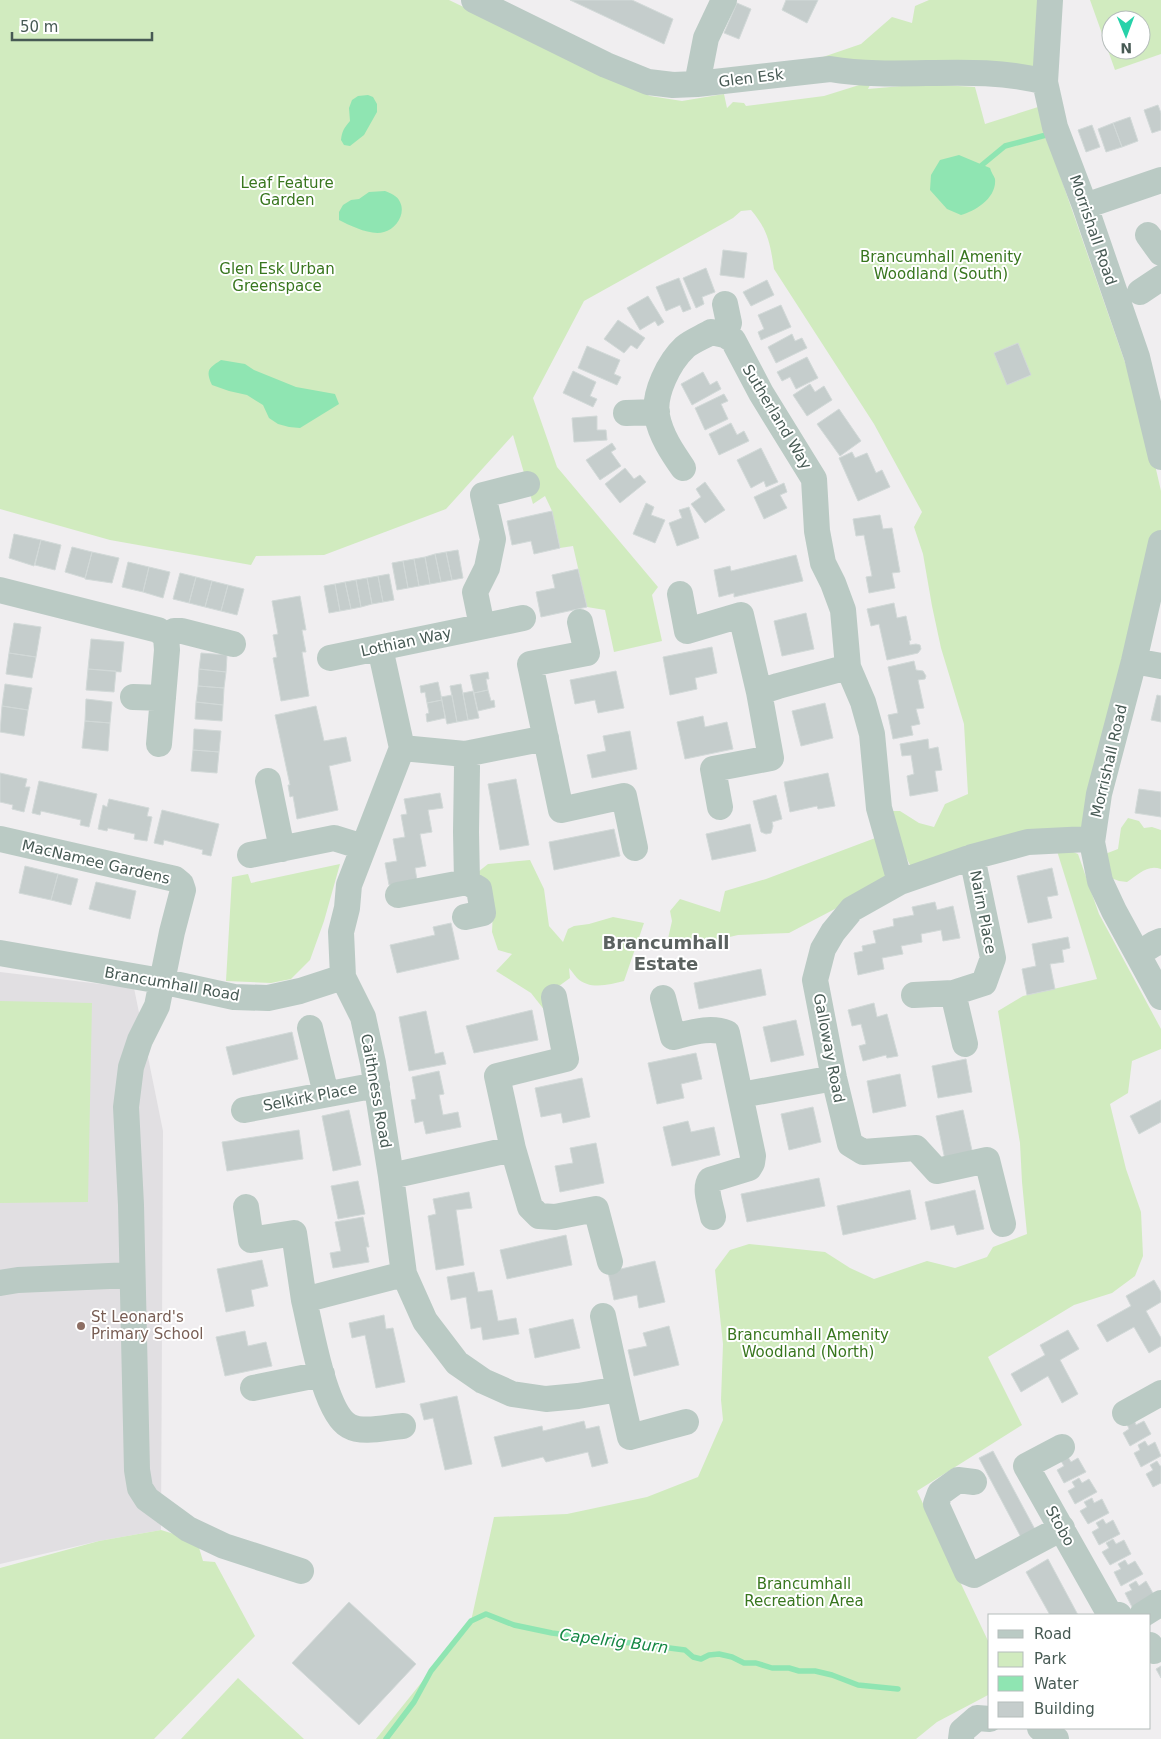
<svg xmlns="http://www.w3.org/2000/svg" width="1161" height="1739" viewBox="0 0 1161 1739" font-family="'DejaVu Sans',sans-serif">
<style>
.education{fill:#e1dfe2}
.green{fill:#d1ebbf;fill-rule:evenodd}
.water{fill:#8fe5b2}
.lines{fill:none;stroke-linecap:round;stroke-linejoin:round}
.stream{stroke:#8fe5b2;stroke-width:5.5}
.building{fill:#c5cdcc;stroke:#d2d9d8}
.minor{stroke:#bacac4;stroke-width:26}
.education-dot{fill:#8d6e63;stroke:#fff;stroke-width:2}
.labels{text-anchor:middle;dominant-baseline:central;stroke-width:4;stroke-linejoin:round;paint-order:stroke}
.street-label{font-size:15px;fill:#475a54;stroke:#fff}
.park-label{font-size:15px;fill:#38761e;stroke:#fff}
.education-label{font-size:15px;fill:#785e54;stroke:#fff;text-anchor:start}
.water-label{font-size:16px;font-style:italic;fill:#168845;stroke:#fff}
.quarter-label{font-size:18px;font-weight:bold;fill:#5b6260;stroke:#fff}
</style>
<rect width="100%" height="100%" fill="#f0eef0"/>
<!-- education -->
<path class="education" d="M0 972 134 988 163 1131 161 1530 99 1541 0 1564Z"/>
<!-- green -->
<path class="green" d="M0 0H449L650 96 682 101 724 94 727 108 733 102 744 103 746 106 824 96 872 81 868 89 924 84 975 87 985 124 1038 107 1046 135 1144 417 1161 491V543L1092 842 916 877 883 811H900L919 823 934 827 945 804 968 794 964 724 941 648 932 606 923 554 914 527 922 512 874 424 774 269C770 243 768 230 751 210L741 211 733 218 584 301 533 398 557 467 658 587 652 595 662 641 614 652 605 610 587 607 573 546 560 548 552 511 545 496 533 504 513 435 446 509 324 555 256 556 251 565 110 540 0 509Z
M929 0H1050L1045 82 823 57 861 44 892 17 912 23 915 6Z
M1090 0H1161V54L1115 70ZM1111 20H1141V50H1111Z
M1128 818 1139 821 1144 828 1152 827 1161 830V869C1147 864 1138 875 1127 882L1119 881 1111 878 1105 854 1118 849 1121 828Z
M886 834 885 877 854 899 789 933 738 935 679 949 667 943 672 921 670 911 680 899 720 912 725 891 766 879Z
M1068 850 1078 854 1099 914 1161 1029V1049L1132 1061 1128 1093 1110 1104 1126 1169 1141 1212 1143 1256 1135 1276 1112 1293 1074 1305 988 1357 1022 1425 917 1491 990 1645V1694L937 1722 916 1739H376L471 1621 494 1517 567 1514 647 1497 698 1477 723 1420 721 1400 723 1344 715 1270 730 1250 749 1244 825 1252 850 1268 874 1279 927 1261 955 1268 987 1257 993 1247 1027 1234 1022 1182 1020 1143 998 1011 1023 996 1097 979 1057 851Z
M530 860 544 889 549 926 563 942 568 929 574 926 589 924 613 917 644 923 624 981C609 985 589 990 577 978 574 975 572 971 569 968L570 978 559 986 553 1021 531 993 496 971 512 954 498 950 492 932 493 910 478 872 488 864Z
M340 864 324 921 310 960 291 979 271 983 226 981 232 877 248 874 251 883Z
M0 1001 92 1003 88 1202 0 1203Z
M161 1530 197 1541 203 1561 215 1562 255 1636 154 1739H0V1568L99 1541Z
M238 1678 304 1739H181Z"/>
<!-- water -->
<path class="water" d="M368 95 373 97 377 104V112L364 135 350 146 344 145 341 140C342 131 344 128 350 121L349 108 352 100 358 96Z
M959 155 990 168C991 172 994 176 995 179 997 198 975 211 961 215L947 209 930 190 931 175 940 160Z
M385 191C390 193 398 196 400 202 406 214 396 229 384 232 371 236 351 226 339 220V212L343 205 351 200 359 199 369 192Z
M221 360 245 364 254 370 296 387 335 394 339 404 300 428 289 427 278 424 269 418 263 405 247 395 229 391 212 385C205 370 209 368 221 360Z"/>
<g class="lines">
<!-- stream -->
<path class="stream" d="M982 165 1005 146 1046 135
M386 1739 414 1702 431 1671 471 1621 486 1614 514 1625 552 1633 685 1650 693 1657 701 1659 709 1655 719 1654 732 1657 744 1663H756L772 1668H789L799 1671H815L832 1675 858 1685 898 1689"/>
</g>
<!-- building -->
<path class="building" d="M570 0H632L673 19 664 44Z
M786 0H818L807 23 782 10Z
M737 3 751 9 739 39 724 33Z
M1158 105 1161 113V130L1152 133 1144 110Z
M1130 117 1138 141 1122 147 1113 123Z
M1113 123 1122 147 1106 152 1098 129Z
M1092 125 1100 147 1086 152 1078 130Z
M723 250 747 253 744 278 720 275Z
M706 268 715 292 702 297 704 304 696 308 683 278Z
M679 278 691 309 683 312 680 305 666 311 656 287Z
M767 280 774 295 751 306 743 292Z
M648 296 664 322 658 326 655 321 640 330 627 308Z
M781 305 791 327 761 340 758 332 764 329 758 315Z
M618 320 645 338 637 349 631 345 624 353 604 339Z
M792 334 795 341 802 338 807 348 776 363 768 347Z
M1018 343 1031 375 1007 385 994 353Z
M587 346 620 360 614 374 621 377 617 385 578 368Z
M807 357 818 378 796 389 790 377 782 381 777 372Z
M573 371 596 382 590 396 597 399 593 407 563 393Z
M703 372 710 385 717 381 721 389 692 405 681 384Z
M810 384 815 392 824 386 832 400 807 416 793 395Z
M724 394 728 401 721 404 728 419 705 430 695 408Z
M839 409 861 441 840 456 817 424Z
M597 416V430H606L607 440 574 442 572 418Z
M731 423 737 435 744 431 749 441 719 455 709 434Z
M612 443 616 449 611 452 621 466 600 480 586 460Z
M761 448 778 482 766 487 764 481 751 488 737 460Z
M852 452 855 458 867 453 876 473 882 470 890 487 858 501 839 458Z
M625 468 634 479 640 475 646 482 620 503 605 484Z
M705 482 725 510 705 523 691 504 701 497 696 489Z
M784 483 787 492 780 495 787 508 764 519 754 497Z
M646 503 654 507 651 515 665 520 655 543 633 534Z
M689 507 699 538 677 546 669 523 682 518 679 510Z
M552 511 560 548 534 554 531 541 512 545 507 521Z
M880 515 883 529 892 528 900 572 892 573 895 588 869 593 866 577 872 576 864 535 856 536 853 519Z
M14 534 41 540 34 566 9 558Z
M41 540 61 545 55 570 35 565Z
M72 547 92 552 85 578 65 572Z
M458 550 463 578 452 580 446 552Z
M92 552 119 558 112 583 85 579Z
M446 552 452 580 441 582 435 554Z
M435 554 441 582 430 584 425 557Z
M796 555 803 581 734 597V593L719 597 714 570 730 566 731 571Z
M425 557 430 584 419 586 414 559Z
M414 559 419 586 408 588 403 561Z
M403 561 408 588 397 590 392 563Z
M128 562 149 567 143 592 122 587Z
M149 567 170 572 163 598 143 592Z
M578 569 587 607 541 617 536 592 555 588 552 575Z
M180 573 196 577 189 603 173 599Z
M389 574 394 600 383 602 378 576Z
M378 576 383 602 372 604 367 578Z
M196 577 212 581 205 607 189 603Z
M367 578 372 604 361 607 356 580Z
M356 580 361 607 351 609 345 582Z
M212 581 228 585 221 611 205 607Z
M345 582 351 609 340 611 335 584Z
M335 584 340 611 329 613 324 586Z
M228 585 244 589 237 615 221 611Z
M300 596 306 630H302L306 652H302L309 696 281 701 273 658 277 657 273 635 278 634 272 601Z
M894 603 897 618 906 616 911 640 909 641 910 645 916 644 920 645 921 649 918 653 887 660 879 624 871 626 867 609Z
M806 613 814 649 782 656 774 621Z
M14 623 41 627 36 657 9 653Z
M91 639 124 642 121 672 88 669Z
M712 647 717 673 695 678 697 689 670 695 663 657Z
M9 653 36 657 32 678 6 674Z
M201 653 227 655 226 672 199 669Z
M914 661 916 670 923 671 926 676 925 679 918 680 924 708 916 709 920 724 911 726 913 735 893 739 888 715 898 713 888 667Z
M88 669 116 671 114 692 86 690Z
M199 669 226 672 224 688 198 686Z
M616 671 624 708 598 713 595 700 575 704 570 680Z
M488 672 489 679H486L488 690 474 693 470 675Z
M438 682 442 700 427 703 425 692 421 693 420 686Z
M5 684 32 688 28 710 2 706Z
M461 684 468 720 457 722 450 686Z
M198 686 224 688 223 705 196 702Z
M488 690 491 701 494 700 495 707 478 711 474 693Z
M473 691 479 718 468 720 463 693Z
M452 695 457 722 447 724 441 697Z
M1157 695 1161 696V722L1151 720Z
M86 699 112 702 110 723 85 721Z
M442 700 445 718 427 722 426 714 429 713 427 703Z
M196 702 223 705 222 721 195 719Z
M825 703 833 738 801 746 792 711Z
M2 706 28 710 24 736 0 732Z
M316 706 324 741 346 737 351 761 329 766 338 810 297 819 293 796 290 797 288 785H290L275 715Z
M703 716 705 727 727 722 733 749 685 759 677 722Z
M85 721 110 723 108 751 82 748Z
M194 729 221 731 219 752 193 750Z
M630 731 637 769 592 778 587 755 606 751 603 736Z
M928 739 929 749 938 747 942 770 935 771 938 791 910 796 907 776 914 774 911 755 902 756 900 744Z
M193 750 219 752 217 773 191 771Z
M0 773 27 779 25 787H30L24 812 12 809 13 805 0 802Z
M828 773 835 806 818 809 817 806 790 812 784 782Z
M516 779 529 845 500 850 488 784Z
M39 781 97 794 89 827 80 825 81 820 41 811 40 815 32 813Z
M1139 789 1161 792V817L1135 813Z
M440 793 443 808 428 810 432 832 420 834 426 866 415 868 417 880 389 885 385 863 397 861 393 839 405 837 401 815 407 814 404 799Z
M776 795 782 819 772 822 773 826 771 833 766 834 761 832 753 801Z
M109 799 149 808 147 816 152 817 147 841 134 839 135 834 108 828 107 831 98 829 103 805 107 807Z
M162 810 219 824 211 856 202 854 203 850 164 840 163 845 154 843Z
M750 824 756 851 712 860 706 834Z
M614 829 620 856 554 870 549 842Z
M25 866 58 874 51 900 19 893Z
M1052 868 1058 895 1047 897 1052 918 1028 923 1017 876Z
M58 874 78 879 71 905 51 900Z
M96 882 136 891 130 919 89 909Z
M935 902 937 910 953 906 960 938 943 941 941 930 921 934 922 942 901 946 903 954 882 958 884 969 858 975 854 953 863 951 862 946 876 943 873 931 894 926 893 919 914 915 912 907Z
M451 923 459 959 397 973 390 945 435 935 433 927Z
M1068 937 1070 948 1062 950 1064 962 1050 964 1055 989 1027 995 1022 969 1036 966 1032 944Z
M761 969 766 995 699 1009 694 983Z
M874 1003 877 1017 887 1014 898 1056 887 1058 886 1055 863 1061 859 1046 866 1044 861 1024 852 1026 848 1010Z
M532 1010 538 1040 474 1053 466 1026Z
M426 1011 435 1054 443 1052 446 1064 409 1071 399 1017Z
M796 1020 804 1055 771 1062 763 1027Z
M292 1032 298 1059 233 1075 226 1047Z
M696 1053 702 1079 681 1084 684 1098 657 1104 648 1063Z
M966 1059 972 1092 938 1098 932 1066Z
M439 1071 444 1094 439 1095 443 1115 458 1112 461 1127 426 1134 423 1121 415 1123 411 1100 416 1099 412 1077Z
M900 1074 906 1106 873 1113 867 1081Z
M582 1078 590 1117 563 1123 561 1113 541 1117 535 1088Z
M1161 1100V1122L1139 1134 1130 1116Z
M813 1107 821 1142 789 1150 781 1114Z
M349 1110 361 1165 333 1171 322 1116Z
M963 1110 973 1155 945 1160 936 1116Z
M688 1121 691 1132 714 1127 720 1155 672 1166 663 1127Z
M299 1130 303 1159 227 1171 222 1142Z
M596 1143 604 1183 560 1192 555 1166 573 1163 570 1148Z
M819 1178 825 1206 747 1222 741 1194Z
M358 1181 365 1214 338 1219 331 1186Z
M910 1190 916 1219 843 1235 837 1206Z
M975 1190 984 1229 957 1235 954 1225 931 1230 925 1202Z
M469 1192 472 1208 456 1210 464 1265 436 1270 428 1216 436 1214 433 1199Z
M363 1217 369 1247H366L369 1262 333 1268 330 1253 341 1251 335 1222Z
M566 1235 572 1265 507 1279 500 1250Z
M262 1260 268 1286 251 1290 254 1306 226 1312 217 1269Z
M655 1261 665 1302 639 1308 637 1295 614 1300 608 1272Z
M474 1272 478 1292 492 1290 498 1321 516 1318 519 1334 483 1340 481 1327 471 1329 466 1297 451 1300 447 1277Z
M1154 1280 1161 1292V1302L1146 1311 1161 1338V1346L1149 1353 1134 1327 1107 1342 1097 1325 1131 1306 1126 1296Z
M384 1315 386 1329 393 1328 405 1382 376 1388 365 1335 352 1338 349 1323Z
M573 1319 580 1348 535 1358 529 1329Z
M669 1326 679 1365 634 1376 628 1350 647 1346 643 1333Z
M1068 1330 1079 1349 1060 1360 1078 1394 1062 1403 1048 1376 1021 1392 1011 1374 1045 1355 1040 1345Z
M245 1331 248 1346 266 1342 272 1366 225 1376 216 1337Z
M457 1396 472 1464 445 1470 433 1418 424 1420 420 1404Z
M1134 1420 1136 1425 1144 1421 1151 1434 1130 1446 1123 1433 1129 1429 1127 1424Z
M584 1421 586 1429 599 1426 608 1463 592 1467 588 1452 546 1462 543 1457 502 1467 494 1437 542 1426 543 1431Z
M1145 1441 1148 1446 1155 1442 1161 1456 1141 1467 1134 1453 1140 1450 1138 1445Z
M993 1451 1038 1535 1024 1543 979 1458Z
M1068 1457 1071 1462 1078 1458 1086 1472 1064 1483 1057 1470 1064 1466 1061 1461Z
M1157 1461 1160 1466H1161V1483L1153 1487 1146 1474 1153 1470 1150 1465Z
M1079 1478 1082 1483 1089 1479 1097 1492 1075 1504 1068 1491 1075 1487 1072 1482Z
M1092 1498 1094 1503 1102 1499 1109 1513 1088 1524 1080 1511 1087 1507 1084 1502Z
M1103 1519 1106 1524 1113 1520 1120 1534 1099 1545 1092 1532 1099 1528 1096 1523Z
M1113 1539 1116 1544 1124 1540 1131 1554 1110 1565 1102 1552 1109 1548 1106 1543Z
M1048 1559 1078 1615H1050L1026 1572Z
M1125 1560 1128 1565 1135 1561 1143 1574 1121 1586 1114 1572 1121 1569 1118 1564Z
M1136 1581 1139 1586 1146 1581 1154 1595 1132 1607 1125 1593 1132 1590 1129 1585Z
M349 1602 416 1664 359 1725 292 1663Z
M1161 1666V1678L1156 1669Z"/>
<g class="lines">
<!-- minor -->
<path class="minor" d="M474 0 606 65 648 82 673 85 697 84 830 69C901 81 974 63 1045 82
M1050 0 1045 82 1055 127 1085 206 1137 357 1161 457
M697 84 706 38 724 0
M1085 206 1161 180
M1148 235 1161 253
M1140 292 1161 278
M725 304 729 323 725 335
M626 413 657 412
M683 468C672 452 661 436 657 416 653 394 669 362 685 347 692 341 703 337 711 332L725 335 733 340 761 393 814 479 817 531 823 563 833 583 843 610 848 667 863 702 872 734 879 808 900 882
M1161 543 1134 661 1099 794 1092 842 1100 881 1114 911 1161 997
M0 590 158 630 166 636 167 650 159 744
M680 594 687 631 741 615 759 692
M580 622 587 653 530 664 561 810 624 796 635 848
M482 626 475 592 487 568 493 539 483 495 527 484
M166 636 174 631H182L233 644
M380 648 402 748 349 885 347 908 341 932 343 977 363 1017 373 1063 391 1176 404 1274 425 1321 457 1363 483 1381 512 1394 546 1399 578 1396 619 1389 630 1437 686 1422
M330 658 523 618
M1134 661 1161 666
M133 697 163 698
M402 748 465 754 546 738
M268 781 282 849
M720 807 713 769 771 758 759 692 778 686 848 667
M0 839 175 879 181 884 183 890 172 932 157 1006 140 1040 131 1067 126 1107 131 1205 137 1470 140 1488 147 1499 188 1529 224 1546 301 1571
M250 855 334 838 363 847
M398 895 467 882 466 832 467 767 465 754
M465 917 483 913 479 889 467 882
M0 953 161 981 234 997 268 998 300 991 343 977
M1138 954 1154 944 1161 941
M953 993 965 1044
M914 995 953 993 984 983 993 958 972 857
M663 998 673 1037C690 1033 710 1026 727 1033L753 1156 752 1163 749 1168 710 1180C704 1189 711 1206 713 1217
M310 1028 326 1094
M741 1095 834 1078
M244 1110 377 1085
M513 1149 497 1076 566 1059 554 997
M391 1176 513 1149 530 1207 539 1216 555 1217 596 1209 610 1262
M246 1207 251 1240 294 1233 304 1300
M1003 1224 987 1160 937 1171 916 1148 863 1152 850 1144 834 1078 815 980 823 949 833 932 852 909 900 882 972 857 1028 842 1088 839 1092 842
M0 1283 18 1280 132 1275
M603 1316 619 1389
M253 1388 322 1374
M1125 1413 1161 1393
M403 1426C387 1427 363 1434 349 1426 324 1412 311 1328 304 1300L404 1274
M1062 1447 1026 1466 1109 1613 1119 1615
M974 1482 958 1480 940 1493 936 1504 967 1572 974 1575 1062 1528
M1142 1615 1161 1603
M1150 1645 1154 1651
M1040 1728 1056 1739
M961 1739 962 1731 977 1718 990 1719"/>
</g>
<!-- markers -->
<circle class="education-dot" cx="81" cy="1326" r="5"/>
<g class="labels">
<!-- street labels -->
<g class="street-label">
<text transform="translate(751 78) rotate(-7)">Glen Esk</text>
<text transform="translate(1093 230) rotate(71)">Morrishall Road</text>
<text transform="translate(777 417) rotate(59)">Sutherland Way</text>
<text transform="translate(406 642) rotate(-12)">Lothian Way</text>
<text transform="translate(1109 761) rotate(-77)">Morrishall Road</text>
<text transform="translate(96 862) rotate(13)">MacNamee Gardens</text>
<text transform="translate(983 912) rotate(79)">Nairn Place</text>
<text transform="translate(172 984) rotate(10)">Brancumhall Road</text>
<text transform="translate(829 1048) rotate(79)">Galloway Road</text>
<text transform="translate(376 1091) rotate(80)">Caithness Road</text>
<text transform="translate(310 1097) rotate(-11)">Selkirk Place</text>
<text transform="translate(1060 1526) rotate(61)">Stobo</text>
</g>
<!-- park labels -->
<g class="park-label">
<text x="287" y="183">Leaf Feature<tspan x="287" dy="17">Garden</tspan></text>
<text x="941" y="257">Brancumhall Amenity<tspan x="941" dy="17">Woodland (South)</tspan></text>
<text x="277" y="269">Glen Esk Urban<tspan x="277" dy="17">Greenspace</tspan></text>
<text x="808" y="1335">Brancumhall Amenity<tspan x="808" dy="17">Woodland (North)</tspan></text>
<text x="804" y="1584">Brancumhall<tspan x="804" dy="17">Recreation Area</tspan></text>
</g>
<!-- education labels -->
<g class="education-label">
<text x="91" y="1317">St Leonard's<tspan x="91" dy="17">Primary School</tspan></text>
</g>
<!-- water labels -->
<g class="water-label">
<text transform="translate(614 1641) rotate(7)">Capelrig Burn</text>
</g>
<!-- quarter labels -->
<g class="quarter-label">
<text x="666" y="942">Brancumhall<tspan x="666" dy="21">Estate</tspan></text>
</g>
</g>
<!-- legend -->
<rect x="988" y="1614" width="162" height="115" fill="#ffffff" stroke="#b5bdbb"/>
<rect x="998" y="1630" width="25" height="8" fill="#bacac4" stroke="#b5bdbb"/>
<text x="1034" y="1639" font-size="15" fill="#475a54">Road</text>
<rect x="998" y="1652" width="25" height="15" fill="#d1ebbf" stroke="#b5bdbb"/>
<text x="1034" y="1664" font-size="15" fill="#475a54">Park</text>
<rect x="998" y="1676" width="25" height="15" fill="#8fe5b2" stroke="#b5bdbb"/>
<text x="1034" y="1689" font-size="15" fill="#475a54">Water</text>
<rect x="998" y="1702" width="25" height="15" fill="#c5cdcc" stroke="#b5bdbb"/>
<text x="1034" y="1714" font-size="15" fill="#475a54">Building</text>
<!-- north arrow -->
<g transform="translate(1126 35) rotate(179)"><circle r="24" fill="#ffffff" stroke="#b5bdbb"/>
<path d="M0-4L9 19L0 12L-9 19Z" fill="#27d2a9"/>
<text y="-8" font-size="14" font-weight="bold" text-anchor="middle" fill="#475a54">N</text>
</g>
<!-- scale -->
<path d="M12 32v8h140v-8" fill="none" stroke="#475a54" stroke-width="2.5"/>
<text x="20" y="32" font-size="15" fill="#475a54" stroke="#ffffff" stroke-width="4" paint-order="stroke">50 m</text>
</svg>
